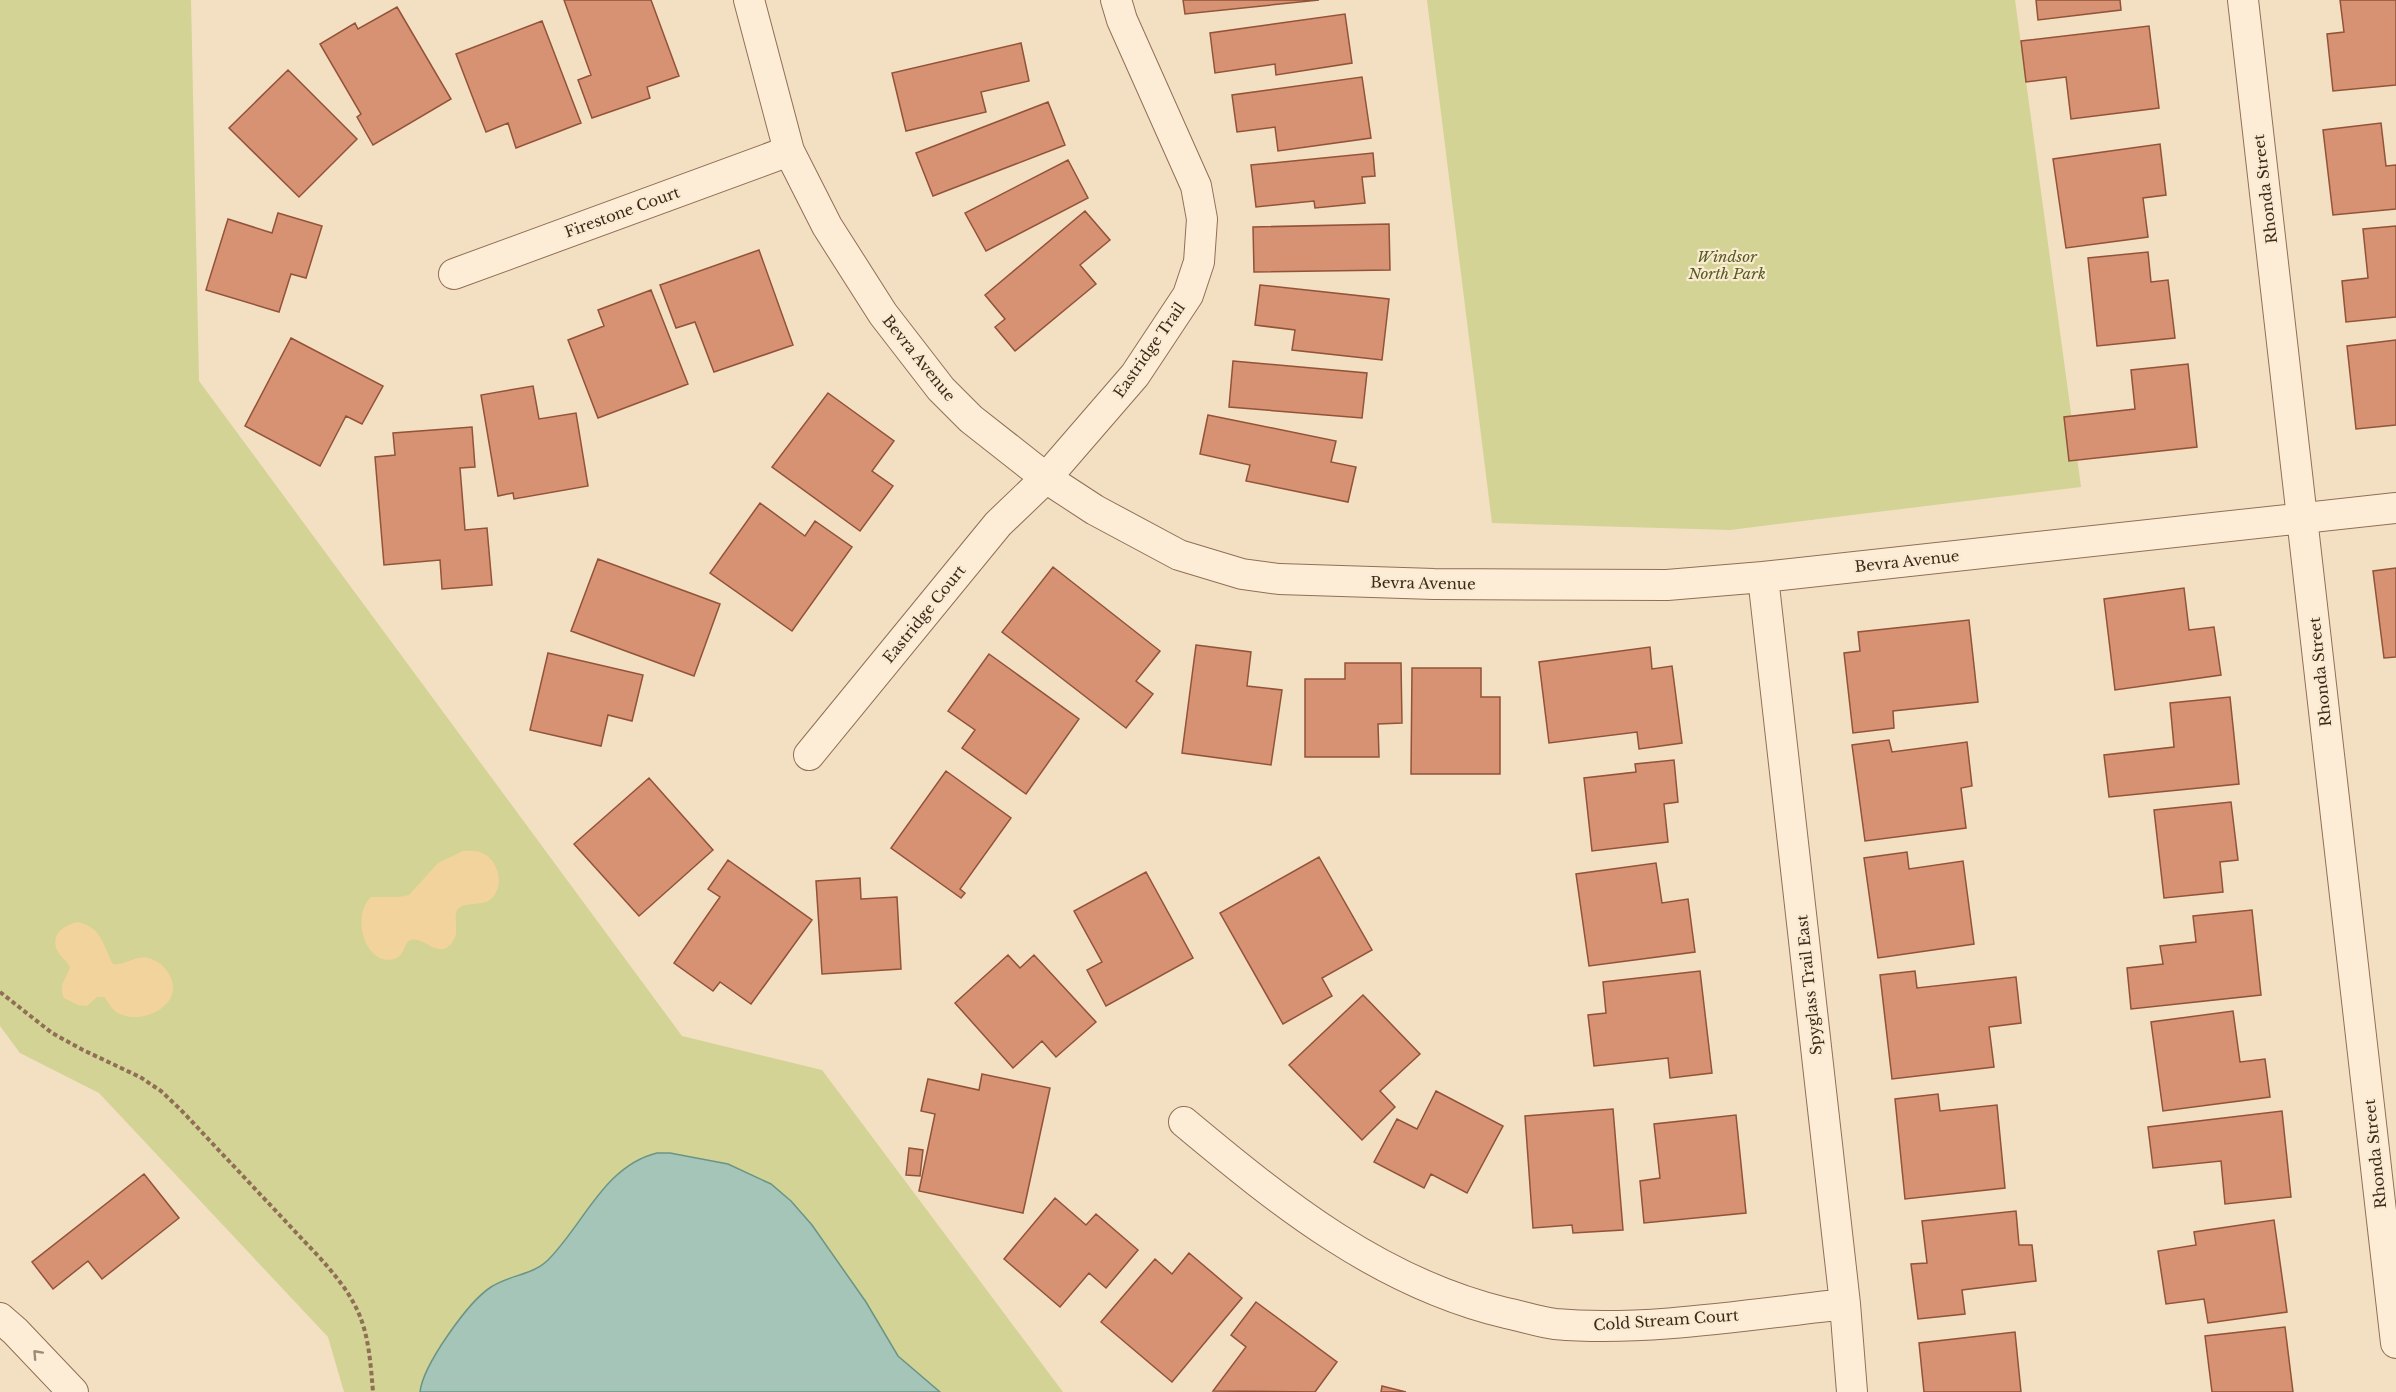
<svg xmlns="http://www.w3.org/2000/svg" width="2396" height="1392" viewBox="0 0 2396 1392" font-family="'Libre Baskerville',serif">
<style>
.green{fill:#d2d394}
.sand{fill:#f2d39b}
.water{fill:#a4c5b8;stroke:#6a9586;stroke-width:1.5}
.building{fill:#d69272;stroke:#925339;stroke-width:1.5}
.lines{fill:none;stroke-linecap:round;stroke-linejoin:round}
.street-casing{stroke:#906f56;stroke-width:32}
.path{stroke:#906f56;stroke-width:4;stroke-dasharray:4.5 3;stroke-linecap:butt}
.street{stroke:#fdedd6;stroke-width:30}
.oneway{stroke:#9d8b79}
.labels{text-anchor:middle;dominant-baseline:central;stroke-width:4.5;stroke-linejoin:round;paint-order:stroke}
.street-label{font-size:15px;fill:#3d291c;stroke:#faead2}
.park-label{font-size:15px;font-style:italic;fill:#535d20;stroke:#faead2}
</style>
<rect width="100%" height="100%" fill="#f3dfc1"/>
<!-- green -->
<path class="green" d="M0 0H191L199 381 682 1036 822 1070 1063 1392H344L328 1337 99 1093 20 1053 0 1026Z
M1427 0H2015L2081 487 1730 530 1492 523Z"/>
<!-- sand -->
<path class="sand" d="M463 851C469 851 476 850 482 853 498 859 505 885 492 898 482 908 466 900 457 910 453 919 460 932 453 941 440 962 424 936 411 940 403 942 406 956 394 959 366 967 350 917 371 897H399L409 895 438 863Z
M78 922C103 928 103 946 113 964 125 966 134 955 148 958 156 960 162 964 167 971 191 1004 138 1029 115 1011 110 1007 108 1001 104 997H97L87 1006 78 1005 64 998C58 984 66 980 70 967 67 961 61 958 58 952 49 936 63 925 78 922Z"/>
<!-- water -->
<path class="water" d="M657 1153H670L728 1164 771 1184 791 1201 812 1225 866 1302 898 1356 940 1392H420C423 1365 468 1302 491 1287 509 1275 533 1275 548 1260 584 1224 604 1166 657 1153Z"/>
<!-- building -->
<path class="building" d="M564 0H651L679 76 647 87 650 98 592 118 578 80 591 75Z
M1183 0H1319L1185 14Z
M2036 0H2120L2121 10 2038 20Z
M2340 0H2396V85L2333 91 2327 34 2344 32Z
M397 7 451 99 373 145 357 117 361 114 320 44 355 23 358 29Z
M1345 14 1352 63 1276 75 1275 64 1215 73 1210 33Z
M542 21 581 123 516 148 508 123 486 132 456 54Z
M2149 26 2159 108 2071 119 2066 77 2026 82 2021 41Z
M1021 43 1029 81 981 92 986 112 906 131 892 73Z
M288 70 357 139 299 197 229 128Z
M1362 77 1371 138 1278 151 1275 127 1237 132 1232 95Z
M1048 102 1065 145 933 196 916 153Z
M2381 123 2386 166 2396 165V209L2333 215 2323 130Z
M2160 144 2166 195 2143 198 2148 237 2066 248 2053 159Z
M1373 153 1375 176 1362 177 1365 203 1315 208 1314 201 1256 207 1251 165Z
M1068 160 1088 198 986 251 965 213Z
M1085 211 1110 240 1080 265 1096 284 1015 351 995 327 1005 319 985 295Z
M278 213 322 226 306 278 291 274 279 312 206 290 228 219 272 233Z
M1389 224 1390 270 1254 272 1253 227Z
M2396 226V317L2346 322 2342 281 2368 278 2363 229Z
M759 250 793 345 714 372 695 322 676 328 660 285Z
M2148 252 2151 282 2168 280 2175 338 2097 346 2088 258Z
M1260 285 1389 299 1382 360 1292 350 1295 330 1255 325Z
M651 290 688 384 598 418 568 340 604 326 598 310Z
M291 338 383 386 362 424 346 416 320 466 245 426Z
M2396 340V425L2356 429 2347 346Z
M1233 361 1367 373 1362 418 1229 407Z
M2188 364 2197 447 2069 461 2064 417 2135 409 2131 370Z
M533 386 539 419 576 413 588 486 514 499 513 493 498 496 481 395Z
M828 393 894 441 872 471 893 486 860 531 772 467Z
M1208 415 1336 441 1331 462 1356 467 1348 502 1246 481 1250 465 1200 454Z
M472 427 475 467 460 468 465 530 487 528 492 585 442 589 440 560 384 565 375 457 395 455 393 433Z
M760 503 805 536 815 521 852 547 792 631 710 573Z
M598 559 720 604 694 676 571 631Z
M1053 567 1160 651 1136 681 1153 694 1126 728 1002 632Z
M2396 568V657L2384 658 2373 571Z
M2184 588 2189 630 2214 627 2221 675 2115 690 2104 599Z
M1969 620 1978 702 1893 711 1894 728 1853 733 1844 653 1860 651 1858 632Z
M1196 645 1251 652 1247 686 1282 690 1271 765 1182 753Z
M1650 647 1652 669 1672 666 1682 743 1639 749 1637 732 1549 743 1539 662Z
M548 653 643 675 632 721 608 715 601 746 530 730Z
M989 654 1079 719 1026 794 962 748 975 730 948 711Z
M1345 663H1401L1402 723 1378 724 1379 757H1305V679H1345Z
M1412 668H1481V697H1500V774H1411Z
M2230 697 2239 784 2109 797 2104 755 2174 747 2170 703Z
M1889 740 1892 752 1967 742 1972 786 1961 788 1966 828 1865 841 1852 745Z
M1674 760 1678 802 1664 804 1668 842 1592 851 1584 778 1636 772 1635 764Z
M946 771 1011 818 960 889 965 893 961 898 891 848Z
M649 778 713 850 639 916 574 844Z
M2231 802 2238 860 2220 862 2223 892 2164 898 2154 810Z
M1907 852 1909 869 1963 861 1974 944 1878 958 1864 858Z
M1319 857 1372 950 1322 978 1332 996 1283 1024 1220 913Z
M728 860 812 920 751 1004 720 982 713 991 674 963 720 897 708 889Z
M1656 863 1662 903 1688 899 1695 952 1589 966 1576 874Z
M1146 872 1193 958 1106 1006 1087 970 1102 962 1074 911Z
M860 878 861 899 897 897 901 969 822 974 816 881Z
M2252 910 2261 995 2131 1009 2127 968 2163 964 2160 946 2196 942 2193 916Z
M1008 955 1020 968 1034 955 1096 1022 1056 1057 1042 1041 1013 1068 955 1003Z
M1700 971 1712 1073 1670 1078 1668 1058 1594 1066 1588 1015 1606 1013 1603 982Z
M1915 971 1917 988 2016 977 2021 1023 1989 1027 1994 1067 1892 1079 1880 975Z
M1363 995 1420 1054 1380 1091 1395 1107 1362 1140 1289 1065Z
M2233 1011 2240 1062 2265 1059 2270 1097 2163 1111 2151 1022Z
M982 1074 1050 1088 1023 1213 919 1191 935 1114 921 1111 928 1079 979 1090Z
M1436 1091 1503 1126 1467 1193 1431 1174 1424 1188 1374 1162 1397 1119 1417 1129Z
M1938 1094 1940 1111 1997 1105 2005 1188 1905 1199 1895 1099Z
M1613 1109 1623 1230 1573 1233 1572 1225 1533 1228 1525 1116Z
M2282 1111 2291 1197 2225 1204 2221 1161 2153 1168 2148 1127Z
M1736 1115 1746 1213 1644 1223 1640 1181 1660 1178 1654 1124Z
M909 1148 923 1150 920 1176 906 1175Z
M144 1174 179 1218 102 1279 88 1261 53 1289 32 1262Z
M1055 1198 1086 1225 1096 1214 1138 1250 1106 1288 1089 1273 1060 1307 1004 1259Z
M2016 1211 2019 1245H2032L2036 1281 1962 1290 1965 1314 1918 1319 1911 1264 1927 1263 1922 1221Z
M2274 1220 2287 1312 2208 1323 2204 1299 2166 1304 2158 1251 2196 1245 2194 1232Z
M1189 1253 1242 1298 1172 1382 1101 1322 1155 1259 1172 1274Z
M1256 1302 1337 1362 1315 1392 1213 1391 1246 1347 1231 1335Z
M2285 1327 2293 1392H2212L2205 1336Z
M2015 1332 2021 1392H1924L1919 1343Z
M1382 1386 1406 1392H1381Z"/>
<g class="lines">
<defs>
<path id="street" d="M749 0 789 151 827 226 883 314 941 389 971 419 1046 478 1095 510 1179 555 1242 574 1279 579 1434 584 1667 585 1763 577 2396 508
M2243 0 2396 1343
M454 274 789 151
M1763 577 1845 1304 1852 1392
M809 755 998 524 1046 478 1135 375 1188 295 1199 262 1202 219 1196 186 1122 20 1116 0
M1184 1122C1281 1203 1380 1283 1506 1313 1522 1316 1538 1322 1555 1324 1646 1332 1753 1314 1845 1304
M0 1318 15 1331 73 1392"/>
</defs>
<!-- street casing -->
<use href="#street" class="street-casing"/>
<!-- path -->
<path class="path" d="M0 992 52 1033 83 1050 140 1077 161 1091 181 1110 320 1258C364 1307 368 1328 373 1392"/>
<!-- street -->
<use href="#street" class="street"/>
</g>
<!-- one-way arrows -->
<defs><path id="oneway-chevron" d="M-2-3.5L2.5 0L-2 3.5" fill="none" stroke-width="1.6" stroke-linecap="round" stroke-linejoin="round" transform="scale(1.5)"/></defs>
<use class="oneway" href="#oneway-chevron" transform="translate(37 1354) rotate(-133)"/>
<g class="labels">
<!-- street labels -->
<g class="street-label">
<text transform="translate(2265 189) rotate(-97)">Rhonda Street</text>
<text transform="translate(622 212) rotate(-20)">Firestone Court</text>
<text transform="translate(1149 350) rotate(-55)">Eastridge Trail</text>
<text transform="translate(919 358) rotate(51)">Bevra Avenue</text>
<text transform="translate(1907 561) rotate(-6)">Bevra Avenue</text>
<text transform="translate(1423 583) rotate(1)">Bevra Avenue</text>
<text transform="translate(924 614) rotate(-51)">Eastridge Court</text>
<text transform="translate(2320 672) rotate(-96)">Rhonda Street</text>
<text transform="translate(1809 985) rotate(-96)">Spyglass Trail East</text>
<text transform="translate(2375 1154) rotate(-96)">Rhonda Street</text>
<text transform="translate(1666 1320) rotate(-4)">Cold Stream Court</text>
</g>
<!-- park labels -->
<g class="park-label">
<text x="1727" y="256">Windsor<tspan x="1727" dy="17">North Park</tspan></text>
</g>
</g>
</svg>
